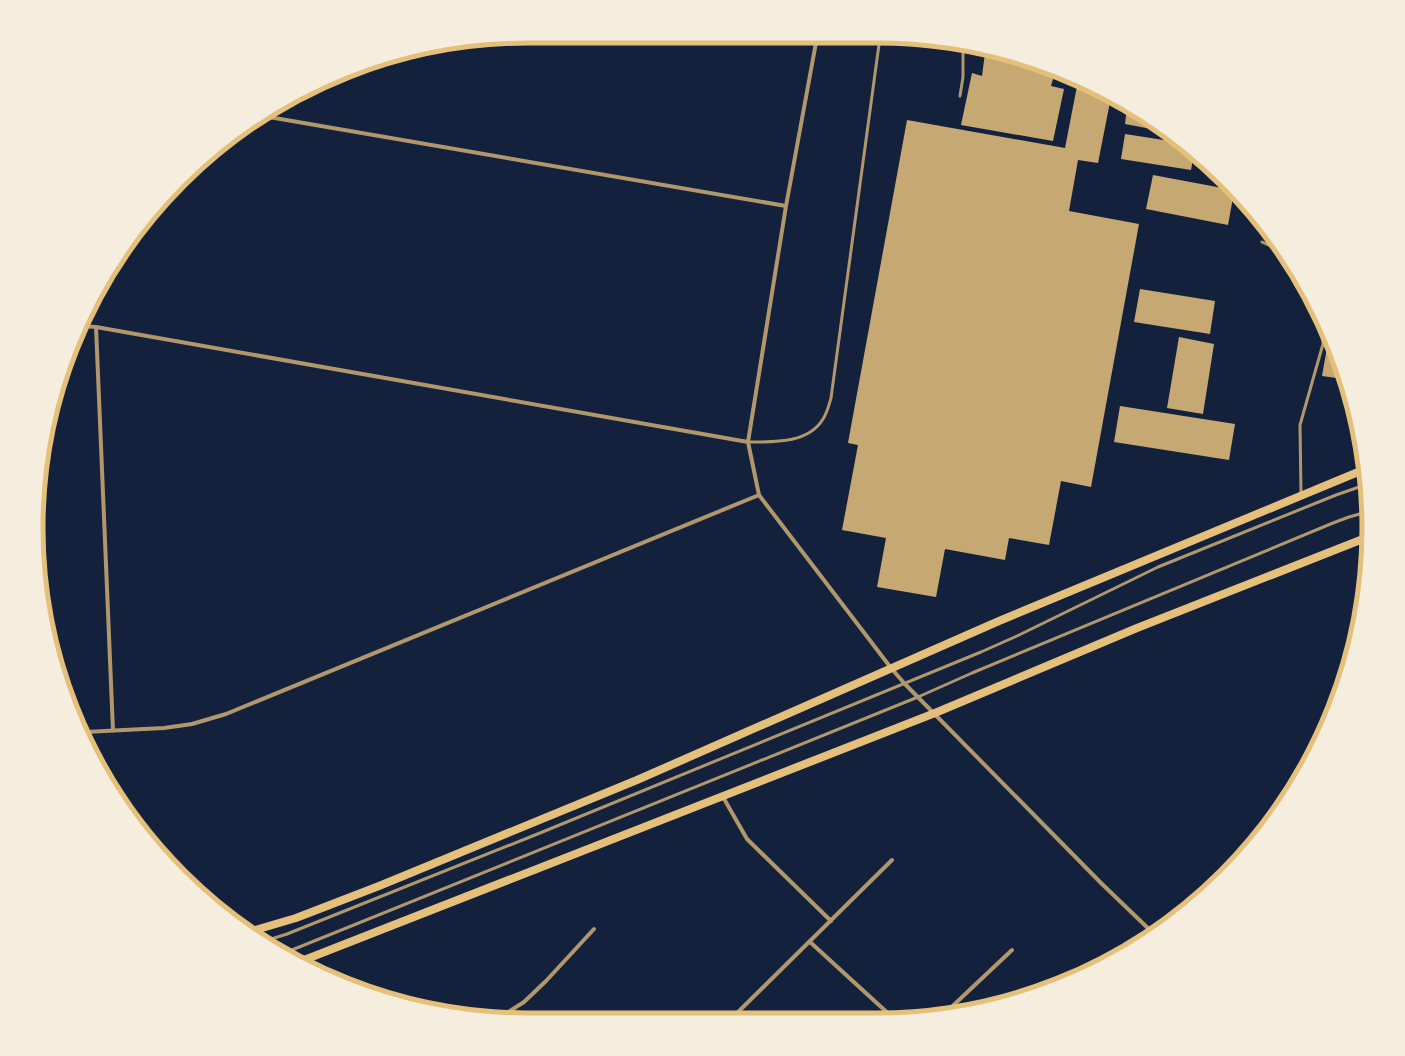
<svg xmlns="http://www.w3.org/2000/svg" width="1405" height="1056" viewBox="0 0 1405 1056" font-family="Overpass,sans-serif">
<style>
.building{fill:#c6a872}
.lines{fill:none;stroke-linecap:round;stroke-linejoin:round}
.service{stroke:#b1986c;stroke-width:3}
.minor{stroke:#b1986c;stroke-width:4}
.secondary{stroke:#e5c07b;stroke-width:8}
.rim{fill:none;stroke:#e5c07b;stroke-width:5}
</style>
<rect width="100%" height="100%" fill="#14213d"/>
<!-- building -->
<path class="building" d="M985 53 1028 62 1055 72 1051 86 1064 89 1053 141 961 125 972 73 982 76Z
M1078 81 1095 87 1111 97 1098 163 1078 160 1069 211 1139 224 1091 487 1061 481 1049 545 1009 538 1005 560 945 549 936 597 877 587 886 538 842 530 858 445 848 443 907 120 1065 148Z
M1127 107 1167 132 1125 124Z
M1125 134 1183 143 1194 153 1191 170 1121 159Z
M1153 175 1233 190 1234 192 1228 225 1146 209Z
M1140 289 1215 301 1210 334 1134 322Z
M1179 337 1214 344 1203 414 1167 408Z
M1328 342 1332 343 1344 379 1322 376Z
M1120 406 1235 424 1229 460 1114 442Z"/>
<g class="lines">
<!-- service -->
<path class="service" d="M960 96 963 77V46
M1262 242 1284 252
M748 442C773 442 808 444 823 419 827 413 829 405 831 398L880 37
M1301 494 1300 425 1323 344 1324 326
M265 941 287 934 540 833 981 652 1017 636 1158 567 1336 495 1365 485
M282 954 918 697 972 673 1333 523 1349 517 1367 512"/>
<!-- minor -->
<path class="minor" d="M817 37 786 206 748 442 759 495 891 668 904 683 1101 883 1154 934
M263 116 786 206
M81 326 96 327 748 442
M96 327 113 731
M85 732 164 728 192 724 226 714 759 495
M723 797 747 839 831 921
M810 942 891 1016
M502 1016 524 1002 546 981 594 929
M734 1016 892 860
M942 1016 1012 950"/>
<!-- secondary -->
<path class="secondary" d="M252 931 296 918 379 886 637 780 999 621 1363 470
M299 962 935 713 1137 628 1368 537"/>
</g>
<!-- crop -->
<path d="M0 0H1405V1056H0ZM528 43H877A485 485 0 0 1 1362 528V528A485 485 0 0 1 877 1013H528A485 485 0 0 1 43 528V528A485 485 0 0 1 528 43Z" fill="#f5edde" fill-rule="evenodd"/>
<path class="rim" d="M528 43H877A485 485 0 0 1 1362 528V528A485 485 0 0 1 877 1013H528A485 485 0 0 1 43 528V528A485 485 0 0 1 528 43Z"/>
</svg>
